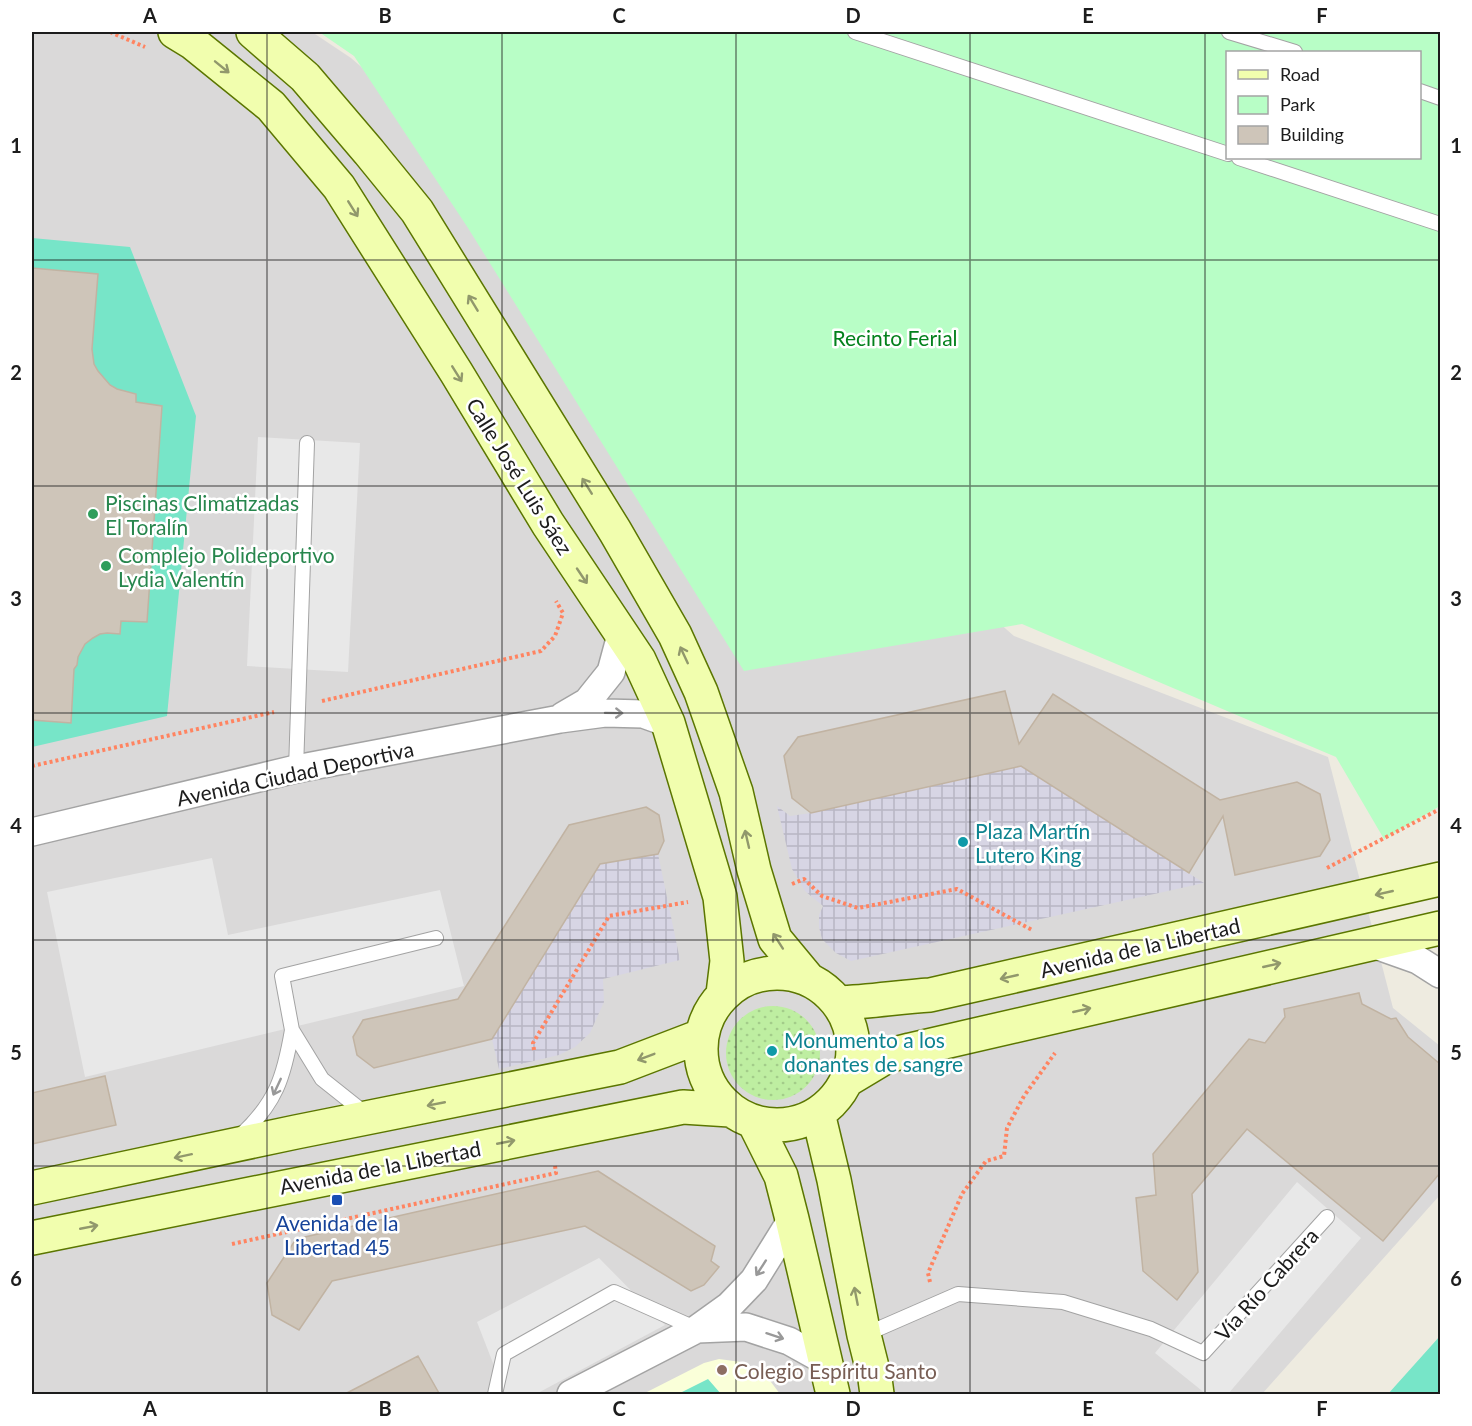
<svg xmlns="http://www.w3.org/2000/svg" width="1472" height="1426" viewBox="0 0 1472 1426" font-family="Lato,sans-serif">
<style>
.residential{fill:#dad9d9}
.education{fill:#faffd9}
.grass{fill:url(#grass-dots)}
.park{fill:#b8fec6;fill-rule:evenodd}
.pitch{fill:#77e5c8}
.parking{fill:#e8e8e8}
.plaza{fill:url(#plaza-grid)}
.building{fill:#cec5b9;stroke:#c1b3a2;stroke-width:1.5}
.lines{fill:none;stroke-linecap:round;stroke-linejoin:round}
.lane-casing{stroke:#a3a3a3;stroke-width:16}
.street-casing{stroke:#a3a3a3;stroke-width:30}
.secondary-casing{stroke:#5b7600;stroke-width:36}
.path{stroke:#ff8461;stroke-width:4;stroke-dasharray:3 3;stroke-linecap:butt}
.lane{stroke:#fff;stroke-width:14}
.street{stroke:#fff;stroke-width:27}
.secondary{stroke:#f1feae;stroke-width:33}
.oneway{stroke:#91986c}
.oneway2{stroke:#999}
.grid{fill:none;stroke:#1c1c1c;stroke-width:1.5;stroke-opacity:0.55}
.leisure-dot{fill:#2e9e5b;stroke:#fff;stroke-width:2}
.culture-dot{fill:#0f9aa8;stroke:#fff;stroke-width:2}
.transit-dot{fill:#1a4fb4;stroke:#fff;stroke-width:2}
.education-dot{fill:#8d6e63;stroke:#fff;stroke-width:2}
.labels{text-anchor:middle;dominant-baseline:central;stroke-width:5;stroke-linejoin:round;paint-order:stroke}
.park-label{font-size:21px;fill:#03811c;stroke:#fff}
.street-label{font-size:21px;fill:#1c1c1c;stroke:#fff}
.leisure-label{font-size:21px;fill:#27864d;stroke:#fff;text-anchor:start}
.culture-label{font-size:21px;fill:#0d838f;stroke:#fff;text-anchor:start}
.transit-label{font-size:21px;fill:#164399;stroke:#fff}
.education-label{font-size:21px;fill:#785e54;stroke:#fff;text-anchor:start}
.neatline{fill:none;stroke:#1c1c1c;stroke-width:2}
.grid-label{font-size:20px;text-anchor:middle;font-weight:bold;fill:#1c1c1c}
</style>
<defs>
<pattern id="grass-dots" width="8" height="8" patternUnits="userSpaceOnUse" patternTransform="scale(1.5)"><rect width="8" height="8" fill="#beeea1"/><path d="M2 2h.1M6 6h.1" fill="none" stroke="#a3cc8a" stroke-width="1.8" stroke-linecap="round"/></pattern>
<pattern id="plaza-grid" width="8" height="8" patternUnits="userSpaceOnUse" patternTransform="scale(1.5)"><rect width="8" height="8" fill="#d7d5e4"/><path d="M0 4h8M4 0v8" fill="none" stroke="#b8b6c3"/></pattern>
</defs>
<rect width="100%" height="100%" fill="#eeebe0"/>
<!-- residential -->
<path class="residential" d="M32 32H312L351 58 1014 636 1328 757 1393 1008 1440 1046V1195L1262 1394H32Z"/>
<!-- education -->
<path class="education" d="M719 1359 741 1362 768 1378 780 1394H643L704 1363Z"/>
<!-- grass -->
<path class="grass" d="M726 1053a47 47 0 1 1 94 0a47 47 0 1 1-94 0Z"/>
<!-- park -->
<path class="park" d="M319 32H1440V806L1384 839 1336 757 1022 624 744 671 468 228 354 56ZM1228 52H1420V158H1228Z"/>
<!-- pitch -->
<path class="pitch" d="M32 238 130 247 196 416 167 716 32 747Z
M1440 1336V1394H1388Z
M708 1379 721 1394H678Z"/>
<!-- parking -->
<path class="parking" d="M258 437 360 443 348 672 247 666Z
M212 858 228 935 440 890 464 986 85 1077 47 892Z
M1297 1182 1361 1238 1228 1394H1206L1155 1353Z
M599 1258 665 1325 536 1394H505L477 1322Z"/>
<!-- plaza -->
<path class="plaza" d="M1021 766 1204 883 851 961 836 953 822 939 819 927V915L823 906 805 891 792 869 777 806 790 816 811 813Z
M658 854 680 960 603 979 604 1002 599 1013 590 1033 575 1047 559 1055 499 1069 492 1039 600 864Z"/>
<!-- building -->
<path class="building" d="M32 268 98 274 92 349 94 364 98 371 110 385 117 389 136 394V402L162 406 147 622 121 621 120 634 107 633 100 634 93 638 85 644 78 657 77 665 74 669 71 723 32 720Z
M1005 691 1019 744 1053 694 1220 800 1297 782 1320 794 1330 840 1320 856 1235 875 1223 816 1189 873 1021 766 811 813 792 798 784 756 798 737Z
M646 807 659 815 664 841 658 854 600 864 492 1039 374 1068 357 1055 353 1037 363 1020 458 999 569 825Z
M1359 993 1362 1004 1391 1019 1396 1018 1408 1037 1440 1064V1173L1383 1241 1247 1129 1192 1194 1198 1272 1177 1300 1143 1271 1136 1198 1156 1195 1153 1154 1249 1039 1265 1043 1285 1017 1284 1009Z
M105 1076 116 1125 32 1144V1093Z
M598 1171 715 1246 711 1261 719 1267 704 1285 691 1291 585 1226 332 1281 299 1330 272 1315 267 1283 296 1239Z
M418 1356 440 1395H343Z"/>
<g class="lines">
<defs>
<path id="lane" d="M855 32 1228 154
M1229 32 1295 52
M1420 91 1440 98
M1239 158 1440 224
M296 769 307 443
M366 1114 322 1079 292 1030 282 976 436 938
M240 1136C276 1103 284 1077 292 1030
M864 1335 958 1294 1063 1302 1151 1329 1203 1353 1327 1217
M495 1394 504 1354 614 1292 697 1329"/>
<path id="street" d="M563 716 587 702 611 672 621 635
M32 832 296 769 560 719 605 713 643 714 668 723
M1370 943 1418 960 1440 974
M697 1329 746 1327 789 1341 825 1361
M571 1394 697 1329 729 1306 754 1280 792 1219"/>
<path id="secondary" d="M175 32 193 43 271 106 339 187 456 372 548 524 639 660 668 723 720 897 727 961 723 994
M253 32 305 77 369 152 417 211 615 531 675 635 701 692 736 792 754 870 775 939 809 980
M701 1049a76 76 0 1 1 152 0a76 76 0 1 1-152 0Z
M838 1003C869 1002 899 997 930 995L1440 879
M847 1080 887 1056 910 1050 1440 928
M818 1113 834 1180 864 1335 875 1379 877 1394
M754 1122 781 1176 792 1219 833 1394
M32 1188 296 1132 620 1067 701 1036
M32 1238 683 1107 730 1110"/>
</defs>
<!-- lane casing -->
<use href="#lane" class="lane-casing"/>
<!-- street casing -->
<use href="#street" class="street-casing"/>
<!-- secondary casing -->
<use href="#secondary" class="secondary-casing"/>
<!-- path -->
<path class="path" d="M110 32 145 47
M322 701 541 651 555 636 563 613 556 601
M32 766 274 712
M1327 868 1440 809
M792 884 804 879 822 896 858 908 957 889 1032 930
M534 1050 533 1043 609 916 688 902
M232 1244 556 1173 555 1166
M930 1282 928 1273 962 1194 986 1161 1004 1156 1007 1128 1024 1096 1055 1053"/>
<!-- lane -->
<use href="#lane" class="lane"/>
<!-- street -->
<use href="#street" class="street"/>
<!-- secondary -->
<use href="#secondary" class="secondary"/>
</g>
<!-- one-way arrows -->
<defs><path id="oneway-shaft" d="M-6 0H5M1.5-3L5.5 0L1.5 3" fill="none" stroke-width="1.6" stroke-linecap="round" stroke-linejoin="round" transform="scale(1.5)"/></defs>
<g class="oneway">
<use href="#oneway-shaft" transform="translate(222 67) rotate(39)"/>
<use href="#oneway-shaft" transform="translate(353 209) rotate(58)"/>
<use href="#oneway-shaft" transform="translate(473 303) rotate(-121)"/>
<use href="#oneway-shaft" transform="translate(457 374) rotate(58)"/>
<use href="#oneway-shaft" transform="translate(587 486) rotate(-122)"/>
<use href="#oneway-shaft" transform="translate(582 576) rotate(56)"/>
<use href="#oneway-shaft" transform="translate(684 655) rotate(-115)"/>
<use href="#oneway-shaft" transform="translate(747 839) rotate(-103)"/>
<use href="#oneway-shaft" transform="translate(1384 893) rotate(167)"/>
<use href="#oneway-shaft" transform="translate(778 941) rotate(-123)"/>
<use href="#oneway-shaft" transform="translate(1272 965) rotate(-13)"/>
<use href="#oneway-shaft" transform="translate(1009 977) rotate(167)"/>
<use href="#oneway-shaft" transform="translate(1082 1010) rotate(-13)"/>
<use href="#oneway-shaft" transform="translate(646 1057) rotate(159)"/>
<use href="#oneway-shaft" transform="translate(436 1104) rotate(169)"/>
<use href="#oneway-shaft" transform="translate(506 1142) rotate(-11)"/>
<use href="#oneway-shaft" transform="translate(183 1156) rotate(168)"/>
<use href="#oneway-shaft" transform="translate(89 1227) rotate(-11)"/>
<use href="#oneway-shaft" transform="translate(856 1296) rotate(-101)"/>
</g>
<g class="oneway2">
<use href="#oneway-shaft" transform="translate(614 713) rotate(1)"/>
<use href="#oneway-shaft" transform="translate(277 1087) rotate(115)"/>
<use href="#oneway-shaft" transform="translate(761 1268) rotate(123)"/>
<use href="#oneway-shaft" transform="translate(775 1336) rotate(18)"/>
</g>
<!-- grid -->
<path class="grid" d="M267 32V1394M502 32V1394M736 32V1394M970 32V1394M1205 32V1394M32 260H1440M32 486H1440M32 713H1440M32 940H1440M32 1166H1440"/>
<!-- markers -->
<g class="leisure-dot">
<circle cx="93" cy="514" r="6"/>
<circle cx="106" cy="566" r="6"/>
</g>
<g class="culture-dot">
<circle cx="963" cy="842" r="6"/>
<circle cx="772" cy="1051" r="6"/>
</g>
<rect class="transit-dot" x="331" y="1194" width="12" height="12" rx="3"/>
<circle class="education-dot" cx="722" cy="1370" r="6"/>
<g class="labels">
<!-- park labels -->
<g class="park-label">
<text x="895" y="337">Recinto Ferial</text>
</g>
<!-- street labels -->
<g class="street-label">
<text transform="translate(520 476) rotate(58)">Calle José Luis Sáez</text>
<text transform="translate(295 773) rotate(-12)">Avenida Ciudad Deportiva</text>
<text transform="translate(1140 947) rotate(-13)">Avenida de la Libertad</text>
<text transform="translate(380 1167) rotate(-11)">Avenida de la Libertad</text>
<text transform="translate(1266 1284) rotate(-48)">Vía Río Cabrera</text>
</g>
<!-- leisure labels -->
<g class="leisure-label">
<text x="105" y="502">Piscinas Climatizadas<tspan x="105" dy="24">El Toralín</tspan></text>
<text x="118" y="554">Complejo Polideportivo<tspan x="118" dy="24">Lydia Valentín</tspan></text>
</g>
<!-- culture labels -->
<g class="culture-label">
<text x="975" y="830">Plaza Martín<tspan x="975" dy="24">Lutero King</tspan></text>
<text x="784" y="1039">Monumento a los<tspan x="784" dy="24">donantes de sangre</tspan></text>
</g>
<!-- transit labels -->
<g class="transit-label">
<text x="337" y="1222">Avenida de la<tspan x="337" dy="24">Libertad 45</tspan></text>
</g>
<!-- education labels -->
<g class="education-label">
<text x="734" y="1370">Colegio Espíritu Santo</text>
</g>
</g>
<!-- border -->
<rect width="1472" height="1426" fill="none" stroke="#ffffff" stroke-width="66"/>
<!-- legend -->
<rect x="1226" y="51" width="195" height="108" fill="#ffffff" stroke="#a4a4a4" stroke-width="1.5"/>
<rect x="1238" y="70" width="30" height="9" fill="#f1feae" stroke="#a4a4a4" stroke-width="1.5"/>
<text x="1280" y="81" font-size="18" fill="#1c1c1c">Road</text>
<rect x="1238" y="96" width="30" height="18" fill="#b8fec6" stroke="#a4a4a4" stroke-width="1.5"/>
<text x="1280" y="111" font-size="18" fill="#1c1c1c">Park</text>
<rect x="1238" y="126" width="30" height="18" fill="#cec5b9" stroke="#a4a4a4" stroke-width="1.5"/>
<text x="1280" y="141" font-size="18" fill="#1c1c1c">Building</text>
<rect x="33" y="33" width="1406" height="1360" class="neatline"/>
<g class="grid-label">
<text x="150" y="23">A</text>
<text x="385" y="23">B</text>
<text x="619" y="23">C</text>
<text x="853" y="23">D</text>
<text x="1088" y="23">E</text>
<text x="1322" y="23">F</text>
<text x="16" y="153">1</text>
<text x="1456" y="153">1</text>
<text x="16" y="380">2</text>
<text x="1456" y="380">2</text>
<text x="16" y="606">3</text>
<text x="1456" y="606">3</text>
<text x="16" y="833">4</text>
<text x="1456" y="833">4</text>
<text x="16" y="1060">5</text>
<text x="1456" y="1060">5</text>
<text x="16" y="1286">6</text>
<text x="1456" y="1286">6</text>
<text x="150" y="1416">A</text>
<text x="385" y="1416">B</text>
<text x="619" y="1416">C</text>
<text x="853" y="1416">D</text>
<text x="1088" y="1416">E</text>
<text x="1322" y="1416">F</text>
</g>
</svg>
